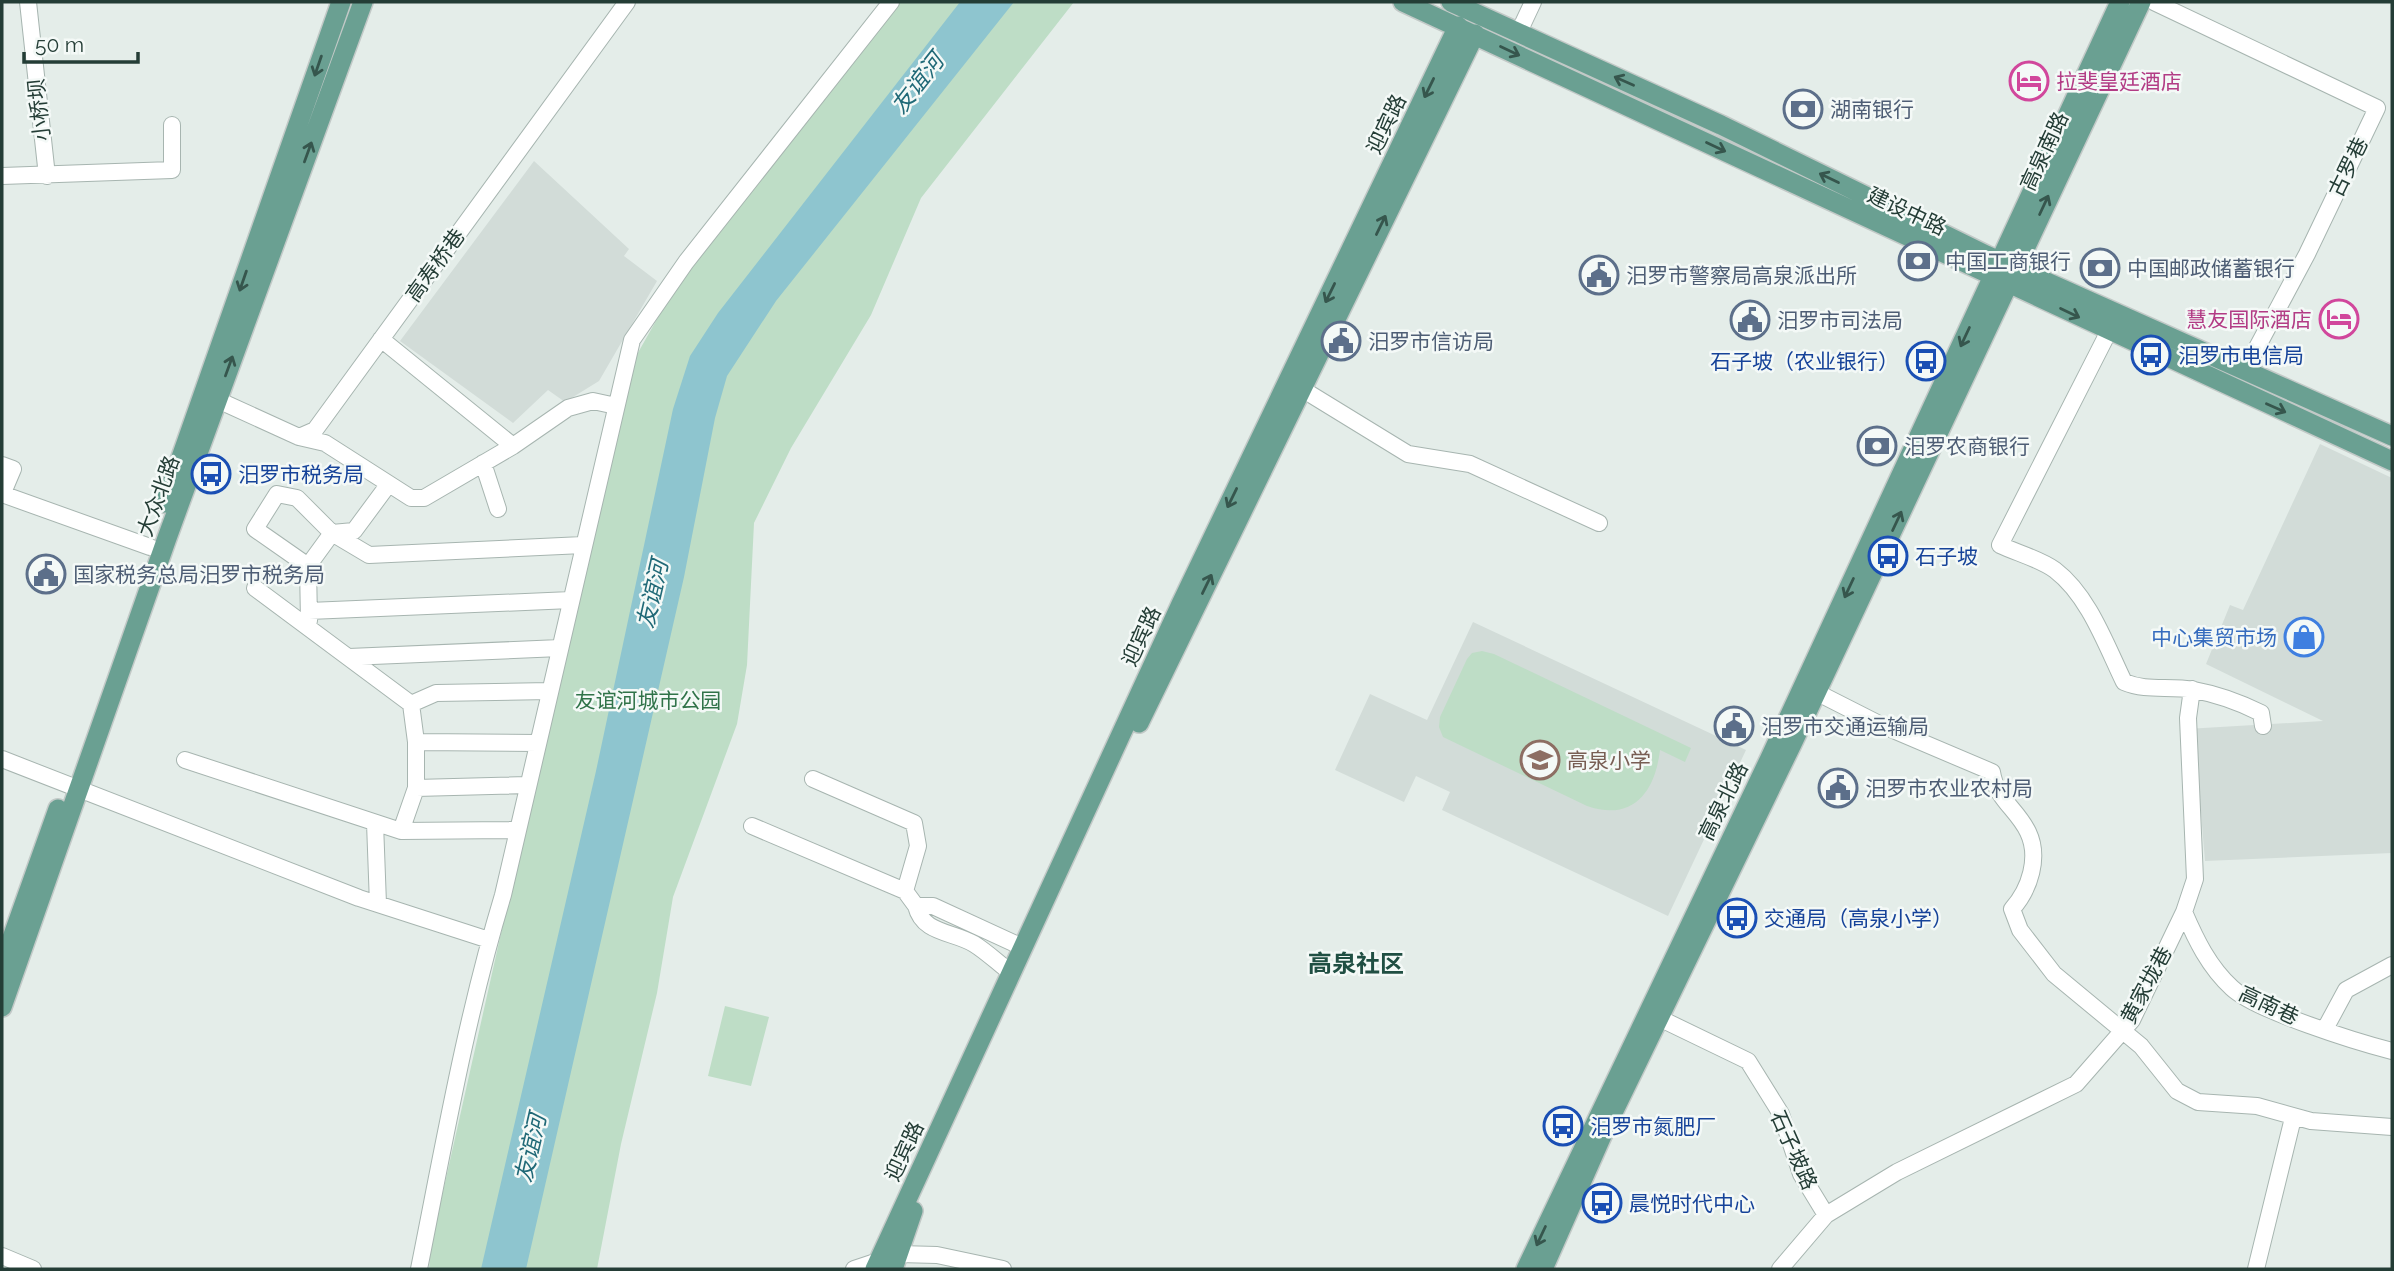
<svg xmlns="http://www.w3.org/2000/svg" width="2394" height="1271" viewBox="0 0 2394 1271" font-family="Raleway,'Noto Sans SC',sans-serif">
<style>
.built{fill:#d2dcd8}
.green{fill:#beddc6}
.water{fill:#8ec5cf}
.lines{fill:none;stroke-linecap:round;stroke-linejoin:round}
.minor-casing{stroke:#a7b5b0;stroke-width:18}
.major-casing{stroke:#c2c9c7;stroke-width:22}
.minor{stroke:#fff;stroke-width:16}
.major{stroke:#6aa092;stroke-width:19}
.oneway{stroke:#36564d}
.labels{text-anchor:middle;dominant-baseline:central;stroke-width:5;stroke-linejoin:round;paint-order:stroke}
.hotel-label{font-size:21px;fill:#b23c85;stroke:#f4f9f7;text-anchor:start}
.service-label{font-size:21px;fill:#4e5e75;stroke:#f4f9f7;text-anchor:start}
.street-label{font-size:21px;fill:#243d36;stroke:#f4f9f7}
.transit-label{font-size:21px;fill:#164399;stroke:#f4f9f7;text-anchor:start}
.shop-label{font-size:21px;fill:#366cbe;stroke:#f4f9f7;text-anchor:end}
.park-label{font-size:21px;fill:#307349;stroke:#f4f9f7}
.education-label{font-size:21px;fill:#785e54;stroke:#f4f9f7;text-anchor:start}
.water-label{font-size:23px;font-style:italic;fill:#206977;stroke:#f4f9f7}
.quarter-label{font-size:24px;font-weight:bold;fill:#204f43;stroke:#f4f9f7}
</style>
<rect width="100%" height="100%" fill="#e4ede9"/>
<!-- built -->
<path class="built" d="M534 161 629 249 624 256 657 281 599 381 565 402 548 390 513 423 400 341Z
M2320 444 2392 478V853L2205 861 2201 813 2186 812V729L2323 721 2206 664 2230 605 2243 610Z
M1473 622 1746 750 1668 916 1442 810 1450 792 1416 776 1404 802 1335 770 1370 694 1427 720Z"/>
<!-- green -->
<path class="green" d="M900 2H1074L921 198 871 315 791 448 754 523 747 665 737 724 673 897 657 993 621 1144 597 1269H429L431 1245 595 515 635 358 674 289Z
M1482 651 1494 654 1691 748 1685 762 1660 750C1655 792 1633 822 1587 806L1443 737 1439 727 1440 717 1467 659 1472 653Z
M725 1006 769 1017 751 1086 708 1076Z"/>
<!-- water -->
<path class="water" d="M960 2H1014L776 301 727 376 715 418 684 577 526 1269H481L596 771 673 409 690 356 718 313Z"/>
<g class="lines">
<defs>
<path id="minor" d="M28 2 47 176
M2154 2 2377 108 2307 254 2245 370
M1518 34 1533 2
M2 176 172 170V125
M2109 331 2000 545C2017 553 2040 559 2055 570 2089 596 2106 645 2124 682 2148 692 2169 685 2194 690 2216 694 2241 703 2261 713L2263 726
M381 339 513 446
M1302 389 1408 454 1470 464 1599 523
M209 396 299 437 315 430 627 2
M299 437 325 443 411 498H424L513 446 568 408 593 401 616 406
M483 463 498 509
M2 465 13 469 2 495
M2 494 150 547
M308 566 255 529 277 494 297 498 332 533 369 555 583 545
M255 588 411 704 416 742 538 743
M309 611 571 600
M309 621 308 566 332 533 354 531 388 485
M349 657 560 648
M1816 692 1879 724 1992 772C1996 799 2017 809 2028 832 2040 857 2030 889 2012 909L2020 930 2054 974 2141 1046 2177 1091 2198 1102 2257 1106 2311 1121 2392 1127
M411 704 436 693 550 691
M416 742V788
M2 759 359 898 489 940
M185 760 401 831 518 830
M813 779 914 823 918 846 905 891 916 906H933L1022 947
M375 823 378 904
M752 826 905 891
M401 831 416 788 528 785
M916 906C923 934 952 931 974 944 987 952 998 963 1010 972
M2184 912C2196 940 2209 967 2232 988 2257 1011 2357 1042 2392 1051
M1659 1018 1748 1061 1781 1114 1801 1174 1826 1215
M2325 1029 2346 990 2392 965
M2 1256 33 1269
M419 1269C444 1144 466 1017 503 895L632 340 686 262 891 2
M854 1269 899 1254 937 1255 1003 1269
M1780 1269 1826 1215 1897 1172 2076 1084 2132 1020 2184 912 2195 879 2188 718 2192 689
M2256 1269 2293 1118"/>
<path id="major" d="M1403 2 2392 461
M1451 2 1721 125 1986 255 2392 436
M165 503 341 2
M1139 723 1475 34
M2 966 58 809
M2 1007 167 538 363 2
M875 1269 1181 604 1458 26
M893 1269 913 1211
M1526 1269 1769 760 2120 2
M1543 1269 1605 1129 1792 744 2141 2"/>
</defs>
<!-- minor casing -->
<use href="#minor" class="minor-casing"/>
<!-- major casing -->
<use href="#major" class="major-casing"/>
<!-- minor -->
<use href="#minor" class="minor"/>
<!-- major -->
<use href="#major" class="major"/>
</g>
<!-- one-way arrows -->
<defs><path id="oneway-shaft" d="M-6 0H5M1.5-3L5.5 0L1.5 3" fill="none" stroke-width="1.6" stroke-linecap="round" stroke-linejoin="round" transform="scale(1.75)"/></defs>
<g class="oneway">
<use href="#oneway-shaft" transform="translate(1510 51) rotate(25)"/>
<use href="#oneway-shaft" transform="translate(318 66) rotate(109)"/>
<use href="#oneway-shaft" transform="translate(1624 81) rotate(-156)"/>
<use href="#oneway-shaft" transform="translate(1429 88) rotate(116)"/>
<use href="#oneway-shaft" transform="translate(1716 147) rotate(25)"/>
<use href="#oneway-shaft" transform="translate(308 152) rotate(-70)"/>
<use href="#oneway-shaft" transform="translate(1829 178) rotate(-154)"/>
<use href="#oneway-shaft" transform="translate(2044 205) rotate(-65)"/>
<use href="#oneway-shaft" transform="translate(1381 225) rotate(-64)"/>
<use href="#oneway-shaft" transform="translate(243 281) rotate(109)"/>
<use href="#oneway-shaft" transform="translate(1330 293) rotate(116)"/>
<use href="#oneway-shaft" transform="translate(2070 313) rotate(26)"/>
<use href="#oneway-shaft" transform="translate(1965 337) rotate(115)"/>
<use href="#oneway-shaft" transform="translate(229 366) rotate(-70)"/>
<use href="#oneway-shaft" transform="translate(2276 408) rotate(24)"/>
<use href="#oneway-shaft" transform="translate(1232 498) rotate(116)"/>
<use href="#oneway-shaft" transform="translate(1897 521) rotate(-65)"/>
<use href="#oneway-shaft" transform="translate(1207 584) rotate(-64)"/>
<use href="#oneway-shaft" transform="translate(1849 588) rotate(115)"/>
<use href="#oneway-shaft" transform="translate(1541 1236) rotate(115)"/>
</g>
<!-- icons -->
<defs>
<symbol id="hotel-ring" viewBox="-11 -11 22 22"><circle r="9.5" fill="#f4f9f7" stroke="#d1479c" stroke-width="1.5"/><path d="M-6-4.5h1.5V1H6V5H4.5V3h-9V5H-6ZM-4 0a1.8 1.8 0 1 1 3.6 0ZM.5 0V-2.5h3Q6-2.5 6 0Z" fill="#d1479c"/></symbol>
<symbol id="bank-ring" viewBox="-11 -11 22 22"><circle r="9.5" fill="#f4f9f7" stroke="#5c6f8a" stroke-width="1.5"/><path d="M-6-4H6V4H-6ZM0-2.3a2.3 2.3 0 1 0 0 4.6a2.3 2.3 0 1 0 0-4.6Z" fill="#5c6f8a"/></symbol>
<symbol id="civic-ring" viewBox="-11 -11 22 22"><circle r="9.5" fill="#f4f9f7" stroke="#5c6f8a" stroke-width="1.5"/><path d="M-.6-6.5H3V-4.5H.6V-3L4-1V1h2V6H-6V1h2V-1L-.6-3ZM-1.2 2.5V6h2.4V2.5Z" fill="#5c6f8a"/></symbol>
<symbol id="bus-ring" viewBox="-11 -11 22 22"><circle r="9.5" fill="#f4f9f7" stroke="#1a4fb4" stroke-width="1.5"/><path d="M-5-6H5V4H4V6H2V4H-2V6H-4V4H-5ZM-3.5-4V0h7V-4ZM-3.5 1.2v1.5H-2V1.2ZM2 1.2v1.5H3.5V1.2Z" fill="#1a4fb4"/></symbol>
<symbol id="shop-ring" viewBox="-11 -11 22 22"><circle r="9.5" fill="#f4f9f7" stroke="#3f7fe0" stroke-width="1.5"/><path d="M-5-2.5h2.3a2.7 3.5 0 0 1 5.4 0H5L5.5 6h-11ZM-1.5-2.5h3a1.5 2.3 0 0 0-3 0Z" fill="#3f7fe0"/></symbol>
<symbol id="school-ring" viewBox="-11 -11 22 22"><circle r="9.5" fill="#f4f9f7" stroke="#8d6e63" stroke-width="1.5"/><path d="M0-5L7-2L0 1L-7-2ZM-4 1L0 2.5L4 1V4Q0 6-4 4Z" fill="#8d6e63"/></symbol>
</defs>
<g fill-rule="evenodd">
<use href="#hotel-ring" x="2007" y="59" width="44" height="44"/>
<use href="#bank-ring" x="1781" y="87" width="44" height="44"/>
<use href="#bank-ring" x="1896" y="239" width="44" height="44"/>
<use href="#bank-ring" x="2078" y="246" width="44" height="44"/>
<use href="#civic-ring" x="1577" y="253" width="44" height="44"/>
<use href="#hotel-ring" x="2317" y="297" width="44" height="44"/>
<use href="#civic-ring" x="1728" y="298" width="44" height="44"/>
<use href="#civic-ring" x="1319" y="319" width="44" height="44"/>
<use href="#bus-ring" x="2129" y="333" width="44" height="44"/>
<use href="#bus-ring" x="1904" y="339" width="44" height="44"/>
<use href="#bank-ring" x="1855" y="424" width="44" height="44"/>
<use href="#bus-ring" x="189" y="452" width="44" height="44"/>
<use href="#bus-ring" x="1866" y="534" width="44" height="44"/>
<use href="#civic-ring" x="24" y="552" width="44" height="44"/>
<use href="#shop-ring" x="2282" y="615" width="44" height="44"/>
<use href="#civic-ring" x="1712" y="704" width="44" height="44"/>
<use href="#school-ring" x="1518" y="738" width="44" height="44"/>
<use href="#civic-ring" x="1816" y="766" width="44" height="44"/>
<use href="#bus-ring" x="1715" y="896" width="44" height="44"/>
<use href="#bus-ring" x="1541" y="1104" width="44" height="44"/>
<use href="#bus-ring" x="1580" y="1181" width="44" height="44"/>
</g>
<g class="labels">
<!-- hotel labels -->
<g class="hotel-label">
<text x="2056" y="81">拉斐皇廷酒店</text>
<text x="2312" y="319" text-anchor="end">慧友国际酒店</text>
</g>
<!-- service labels -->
<g class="service-label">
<text x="1830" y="109">湖南银行</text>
<text x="1945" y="261">中国工商银行</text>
<text x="2127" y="268">中国邮政储蓄银行</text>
<text x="1626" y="275">汨罗市警察局高泉派出所</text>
<text x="1777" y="320">汨罗市司法局</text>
<text x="1368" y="341">汨罗市信访局</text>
<text x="1904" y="446">汨罗农商银行</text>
<text x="73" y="574">国家税务总局汨罗市税务局</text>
<text x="1761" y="726">汨罗市交通运输局</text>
<text x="1865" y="788">汨罗市农业农村局</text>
</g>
<!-- street labels -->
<g class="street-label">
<text transform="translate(39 110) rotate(-96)">小桥坝</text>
<text transform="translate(1386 124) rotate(-64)">迎宾路</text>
<text transform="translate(2044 151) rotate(-65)">高泉南路</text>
<text transform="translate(2348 167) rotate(-64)">古罗巷</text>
<text transform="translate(1907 211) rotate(25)">建设中路</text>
<text transform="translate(435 265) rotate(-54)">高寿桥巷</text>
<text transform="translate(158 496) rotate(-70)">大众北路</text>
<text transform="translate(1141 636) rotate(-65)">迎宾路</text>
<text transform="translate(1723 801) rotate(-64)">高泉北路</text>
<text transform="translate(2146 985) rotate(-62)">黄家垅巷</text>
<text transform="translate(2269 1005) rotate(25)">高南巷</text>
<text transform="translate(1794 1150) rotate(66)">石子坡路</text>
<text transform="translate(904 1151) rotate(-65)">迎宾路</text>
</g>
<!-- transit labels -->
<g class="transit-label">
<text x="2178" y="355">汨罗市电信局</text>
<text x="1899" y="361" text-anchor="end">石子坡（农业银行）</text>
<text x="238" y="474">汨罗市税务局</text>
<text x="1915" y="556">石子坡</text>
<text x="1764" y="918">交通局（高泉小学）</text>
<text x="1590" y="1126">汨罗市氮肥厂</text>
<text x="1629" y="1203">晨悦时代中心</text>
</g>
<!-- shop labels -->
<g class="shop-label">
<text x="2277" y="637">中心集贸市场</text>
</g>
<!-- park labels -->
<g class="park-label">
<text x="648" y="700">友谊河城市公园</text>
</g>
<!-- education labels -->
<g class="education-label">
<text x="1567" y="760">高泉小学</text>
</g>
<!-- water labels -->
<g class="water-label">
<text transform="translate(917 83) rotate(-52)">友谊河</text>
<text transform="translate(652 594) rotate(-77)">友谊河</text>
<text transform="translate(530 1148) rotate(-77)">友谊河</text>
</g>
<!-- quarter labels -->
<g class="quarter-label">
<text x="1356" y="963">高泉社区</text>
</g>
</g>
<!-- border -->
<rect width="2394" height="1271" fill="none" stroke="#243d36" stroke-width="7"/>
<!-- scale -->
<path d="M24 52v10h114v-10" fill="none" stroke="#243d36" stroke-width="3.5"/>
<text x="35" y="52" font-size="21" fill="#243d36" stroke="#f4f9f7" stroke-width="5" paint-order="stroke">50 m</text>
</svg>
